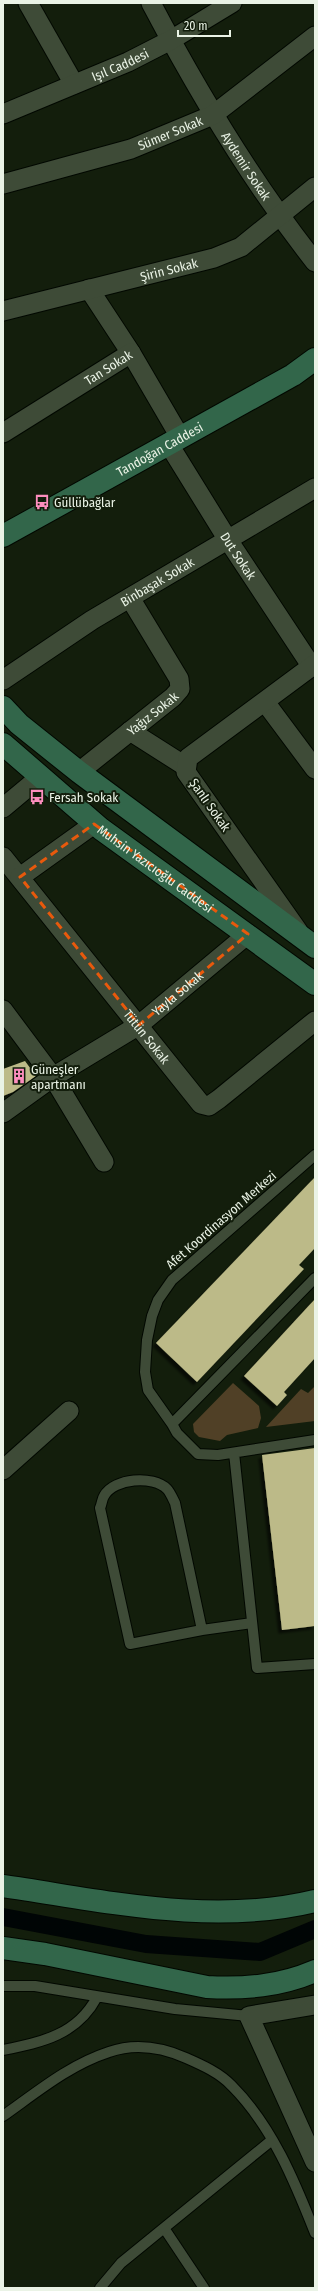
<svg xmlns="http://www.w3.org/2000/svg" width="318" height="2291" viewBox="0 0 318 2291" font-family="'Fira Sans Condensed',sans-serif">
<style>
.green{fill:#504026}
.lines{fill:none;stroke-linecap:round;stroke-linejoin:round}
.canal{stroke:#000505;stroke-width:18}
.building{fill:#bcba88;filter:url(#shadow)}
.lane-casing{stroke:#020800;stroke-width:12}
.street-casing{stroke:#020800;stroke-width:21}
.secondary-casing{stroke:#020800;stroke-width:24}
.lane{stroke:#3e4b37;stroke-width:10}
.street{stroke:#3e4b37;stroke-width:19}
.secondary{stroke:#32664a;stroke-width:22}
.marked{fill:none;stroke:#e8590c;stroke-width:3;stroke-dasharray:8 5;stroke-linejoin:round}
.labels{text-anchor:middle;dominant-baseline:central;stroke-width:4;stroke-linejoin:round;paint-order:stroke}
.street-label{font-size:13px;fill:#eaf3e6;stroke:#131e0c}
.poi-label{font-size:13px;fill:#eaf3e6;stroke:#131e0c;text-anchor:start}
</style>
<defs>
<filter id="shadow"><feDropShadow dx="-3.5" dy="3.5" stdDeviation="1" flood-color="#0009"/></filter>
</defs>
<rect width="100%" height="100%" fill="#131e0c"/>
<!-- green -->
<path class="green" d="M233 1383 259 1406 261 1418 258 1428 227 1435 220 1441 199 1437 194 1432 193 1424Z
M315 1386V1421L266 1427 301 1389 308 1393Z"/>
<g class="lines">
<!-- canal -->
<path class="canal" d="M3 1917 146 1944 260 1952 315 1929"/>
</g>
<!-- building -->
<path class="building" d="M25 1061 36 1076 13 1092 3 1096V1069Z
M315 1177V1248L299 1265 304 1269 197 1382 156 1343Z
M315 1299V1358L284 1392 287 1395 277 1406 244 1376Z
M315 1448V1626L282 1630 262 1455Z"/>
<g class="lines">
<defs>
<path id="lane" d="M315 1278 172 1424 177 1433 198 1454 218 1455 315 1440
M172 1424 148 1390 145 1372 147 1340 152 1316 158 1300 172 1280 315 1155
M234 1453 257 1668 315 1664
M202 1630 130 1644 100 1508C102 1504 102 1499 104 1496 114 1478 153 1475 167 1489 170 1492 173 1499 175 1503L202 1630 252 1623
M3 1986H35L175 2009 249 2016
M3 2050C42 2042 77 2035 97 1997
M3 2116C37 2092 69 2065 109 2052 135 2043 161 2047 186 2058 202 2065 220 2073 232 2086 272 2126 295 2182 315 2233
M164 2228 204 2288
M100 2288 121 2263 272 2140"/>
<g id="street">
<path d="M28 3 74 84"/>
<path id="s1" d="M151 3C199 94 251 181 315 262"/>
<path id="s2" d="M3 114 128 62 171 40 232 3"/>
<path id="s3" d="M3 184 131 149 213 115 315 36"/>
<path d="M89 289 131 353"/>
<path id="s4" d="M3 311 214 258 241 247 315 187"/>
<path id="s5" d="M3 433 131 353 180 437"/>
<path id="s6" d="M168 443 228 540 312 667"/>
<path id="s7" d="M3 680 92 620 315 488"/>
<path d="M265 702 315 769"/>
<path d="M130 731 185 766"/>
<path id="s8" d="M79 772 173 697 180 689 179 679 130 598"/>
<path d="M3 808 40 777"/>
<path id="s9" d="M3 857 201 1104 209 1106 219 1099 315 1021"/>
<path d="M20 877 94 824"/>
<path d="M298 931 186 772 188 758 315 664"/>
<path d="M3 1010 53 1077 104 1162"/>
<path id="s10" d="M3 1113 53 1077 139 1025 248 934"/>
<path d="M3 1470 69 1411"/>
<path d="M315 2005 249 2016 315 2162"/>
</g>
<g id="secondary">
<path id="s11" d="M3 536 293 375 315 359"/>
<path d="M3 707 19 724 79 772 315 947"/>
<path id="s12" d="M3 744 101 829 315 984"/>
<path d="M3 1886C107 1901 211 1926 315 1901"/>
<path d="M3 1948 45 1954 207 1987C245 1989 280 1986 315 1971"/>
</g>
</defs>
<!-- lane casing -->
<use href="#lane" class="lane-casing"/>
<!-- street casing -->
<use href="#street" class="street-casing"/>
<!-- secondary casing -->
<use href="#secondary" class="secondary-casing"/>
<!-- lane -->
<use href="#lane" class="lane"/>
<!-- street -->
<use href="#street" class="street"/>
<!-- secondary -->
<use href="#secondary" class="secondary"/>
</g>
<!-- marked area -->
<path class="marked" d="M94 824 248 934 139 1025 20 877Z"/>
<!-- icons -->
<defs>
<symbol id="bus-bare" viewBox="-9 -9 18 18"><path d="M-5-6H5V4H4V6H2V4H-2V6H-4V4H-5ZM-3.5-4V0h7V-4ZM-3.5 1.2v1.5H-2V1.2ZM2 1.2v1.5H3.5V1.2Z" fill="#fd8ebe" stroke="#131e0c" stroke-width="2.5" paint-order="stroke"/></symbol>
<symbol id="building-bare" viewBox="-9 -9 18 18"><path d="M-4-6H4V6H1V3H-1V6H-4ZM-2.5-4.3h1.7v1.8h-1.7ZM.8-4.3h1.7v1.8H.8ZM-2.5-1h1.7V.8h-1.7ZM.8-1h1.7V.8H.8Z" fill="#fd8ebe" stroke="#131e0c" stroke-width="2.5" paint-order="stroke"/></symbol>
</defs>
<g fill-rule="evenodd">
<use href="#bus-bare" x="31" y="491" width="22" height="22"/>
<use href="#bus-bare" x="26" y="786" width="22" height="22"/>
<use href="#building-bare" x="8" y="1065" width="22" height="22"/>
</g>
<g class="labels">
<!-- street labels -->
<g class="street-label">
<text stroke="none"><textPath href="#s2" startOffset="127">Işıl Caddesi</textPath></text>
<text stroke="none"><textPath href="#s3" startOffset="175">Sümer Sokak</textPath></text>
<text stroke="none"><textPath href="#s1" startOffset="189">Aydemir Sokak</textPath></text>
<text stroke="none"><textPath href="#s4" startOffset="171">Şirin Sokak</textPath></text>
<text stroke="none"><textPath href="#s5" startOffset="124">Tan Sokak</textPath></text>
<text stroke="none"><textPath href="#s11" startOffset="179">Tandoğan Caddesi</textPath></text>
<text stroke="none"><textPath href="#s6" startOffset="133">Dut Sokak</textPath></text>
<text stroke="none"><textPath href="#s7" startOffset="183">Binbaşak Sokak</textPath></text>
<text stroke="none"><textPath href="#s8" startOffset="94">Yağız Sokak</textPath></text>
<text transform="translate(210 805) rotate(55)">Şanlı Sokak</text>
<text stroke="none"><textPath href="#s12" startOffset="197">Muhsin Yazıcıoğlu Caddesi</textPath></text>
<text stroke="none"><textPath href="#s10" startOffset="212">Yayla Sokak</textPath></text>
<text stroke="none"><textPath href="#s9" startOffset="230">Tütün Sokak</textPath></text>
<text transform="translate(221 1220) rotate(-41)">Afet Koordinasyon Merkezi</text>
</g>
<!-- poi labels -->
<g class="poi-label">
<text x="54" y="502">Güllübağlar</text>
<text x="49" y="797">Fersah Sokak</text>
<text x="31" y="1069">Güneşler<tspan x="31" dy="15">apartmanı</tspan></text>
</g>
</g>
<!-- border -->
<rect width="318" height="2291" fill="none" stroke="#eaf3e6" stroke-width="8"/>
<!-- scale -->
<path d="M178 30v6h52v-6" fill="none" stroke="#eaf3e6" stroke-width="2"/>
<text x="184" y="30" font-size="12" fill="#eaf3e6" stroke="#131e0c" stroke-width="3" paint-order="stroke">20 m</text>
</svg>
